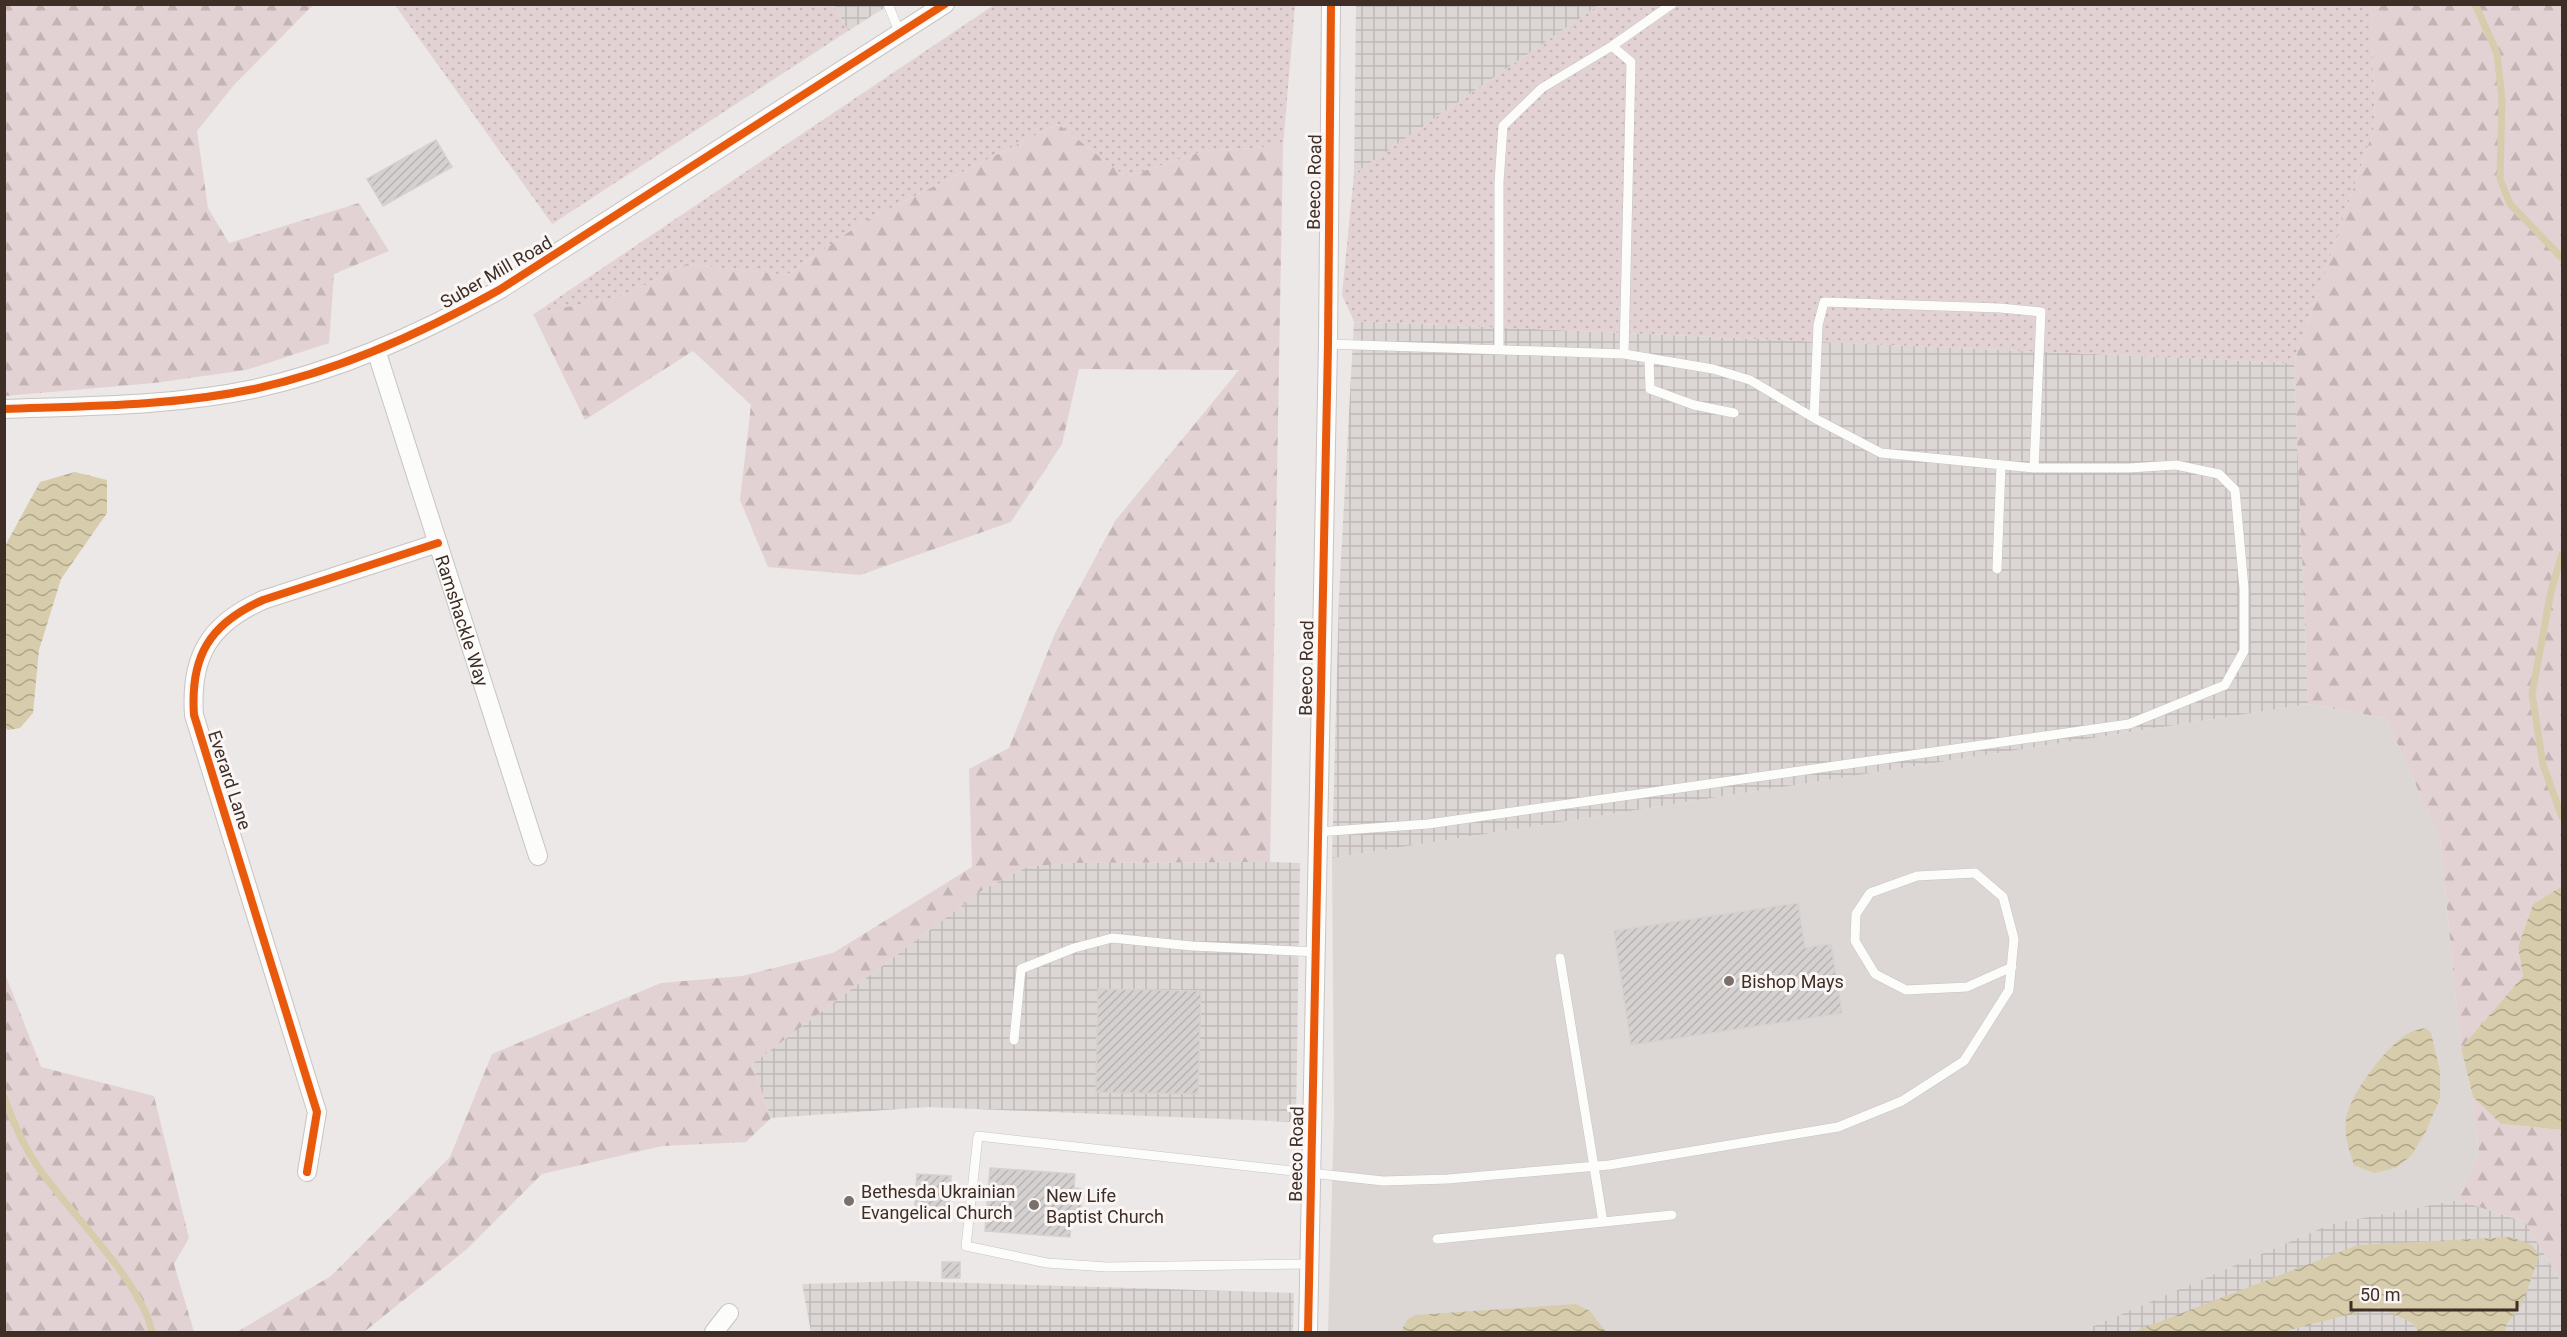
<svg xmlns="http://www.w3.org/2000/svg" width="2567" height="1337" viewBox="0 0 2567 1337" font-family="Roboto,sans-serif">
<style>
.built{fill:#dcd7d5}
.industrial{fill:url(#industrial-grid)}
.grass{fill:url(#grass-dots)}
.forest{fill:url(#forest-firs)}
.water{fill:url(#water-waves)}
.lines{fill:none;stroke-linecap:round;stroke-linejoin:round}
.stream{stroke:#d7ccab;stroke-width:7}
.building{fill:url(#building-hatch);stroke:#d4d1d0;stroke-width:1.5}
.service-casing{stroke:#c7c4c3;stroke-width:10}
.minor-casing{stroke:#c7c4c3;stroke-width:20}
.service{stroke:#fcfcfb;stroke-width:9}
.minor{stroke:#fcfcfb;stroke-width:18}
.cycleway-casing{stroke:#faf6f6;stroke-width:11}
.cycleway{stroke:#e8590c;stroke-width:8}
.poi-dot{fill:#7b6f69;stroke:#faf6f6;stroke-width:2}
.labels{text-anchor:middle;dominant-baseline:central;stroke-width:6;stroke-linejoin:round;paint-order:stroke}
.street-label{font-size:18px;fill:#3e2e25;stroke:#faf6f6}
.poi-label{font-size:18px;fill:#3e2e25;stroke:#faf6f6;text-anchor:start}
</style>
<defs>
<pattern id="industrial-grid" width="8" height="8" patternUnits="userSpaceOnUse" patternTransform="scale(1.5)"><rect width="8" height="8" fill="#dcd7d5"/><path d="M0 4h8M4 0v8" fill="none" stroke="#beb9b7"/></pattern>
<pattern id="grass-dots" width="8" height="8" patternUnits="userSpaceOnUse" patternTransform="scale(1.5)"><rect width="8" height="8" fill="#e3d2d3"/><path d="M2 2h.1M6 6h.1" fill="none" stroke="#c4b5b5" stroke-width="1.8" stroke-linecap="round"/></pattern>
<pattern id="forest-firs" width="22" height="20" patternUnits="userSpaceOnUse" patternTransform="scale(1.5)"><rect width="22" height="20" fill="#e3d2d3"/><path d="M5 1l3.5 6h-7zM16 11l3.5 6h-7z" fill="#c4b5b5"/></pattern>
<pattern id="water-waves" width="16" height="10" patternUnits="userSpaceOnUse" patternTransform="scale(1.5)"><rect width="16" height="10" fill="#d7ccab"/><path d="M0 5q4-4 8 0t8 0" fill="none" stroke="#b0a68b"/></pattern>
<pattern id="building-hatch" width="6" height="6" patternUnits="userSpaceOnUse" patternTransform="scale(1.5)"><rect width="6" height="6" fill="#d4d1d0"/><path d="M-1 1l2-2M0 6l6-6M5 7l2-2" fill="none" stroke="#b7b4b2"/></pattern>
</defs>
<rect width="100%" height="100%" fill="#ebe8e7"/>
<!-- built -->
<path class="built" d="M2308 704 2386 718 2440 839 2461 1048 2473 1097 2479 1152 2458 1200 2331 1224 2080 1332H1328L1334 1115 1332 858Z"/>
<!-- industrial -->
<path class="industrial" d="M834 5H889L848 31Z
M1356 5H1599L1354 174Z
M1354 321 2294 363 2308 704 1332 858 1339 596Z
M1270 862 1300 863 1296 1122 928 1107 771 1118 752 1064 984 889 1027 867 1069 863Z
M2458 1200 2525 1222 2562 1283V1332H2080L2331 1224Z
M905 1281 1294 1293 1293 1332H811L802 1284Z"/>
<!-- grass -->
<path class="grass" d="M395 5H834L848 31 552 224Z
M994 5H1295L1283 146 1204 151 1126 177 1058 124 863 222 787 275 686 264 626 295 534 314Z
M1599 5H2371L2375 125 2294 363 1354 321 1342 295 1354 174Z"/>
<!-- forest -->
<path class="forest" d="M5 4 313 5 234 85 197 131 208 208 229 243 359 203 389 251 334 274 329 343 246 370 154 383 5 396Z
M2371 5H2562V886L2533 904 2518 947 2523 976 2461 1048 2440 839 2386 718 2308 704 2294 363 2375 125Z
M1058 124 1126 177 1204 151 1283 146 1270 862 1069 863 1027 867 984 889 752 1064 771 1118 746 1142 662 1146 542 1174 467 1249 364 1332H237L331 1276 450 1157 492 1054 661 983 742 976 833 953 972 867 969 769 1009 748 1056 631 1115 521 1239 370 1079 369 1062 444 1011 522 860 575 768 567 740 500 751 405 693 351 585 420 533 314 626 295 686 264 787 275 863 222Z
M4 971 41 1067 154 1096 189 1238 174 1264 194 1332H5Z
M2473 1097 2501 1124 2562 1130V1283L2525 1222 2458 1200 2479 1152Z"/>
<!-- water -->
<path class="water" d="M75 472 107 480V513L61 579 39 650 33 713 20 728 8 730 4 727 5 546 40 482Z
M2562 886V1130L2501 1124 2473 1097 2461 1048 2523 976 2518 947 2533 904Z
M2425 1028 2431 1033 2440 1071V1098L2426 1131 2411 1156 2395 1168 2374 1173 2354 1165C2349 1150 2344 1136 2346 1120 2349 1095 2389 1042 2411 1032 2415 1030 2420 1029 2425 1028Z
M2511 1237 2532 1245 2539 1256 2523 1302 2506 1325 2505 1332H2419L2412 1323 2379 1307 2281 1332H2133L2358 1245Z
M1576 1304 1590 1311 1606 1332H1401L1407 1320 1415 1315Z"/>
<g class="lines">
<!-- stream -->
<path class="stream" d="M2475 4 2497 53 2502 100 2500 179 2510 204 2562 258
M2562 554 2551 591 2532 694 2543 765 2562 817
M4 1097C13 1121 23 1146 38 1167 68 1211 142 1282 152 1332"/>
</g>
<!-- building -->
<path class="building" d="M436 140 452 167 383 206 367 179Z
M1798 903 1805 948 1831 944 1842 1013 1631 1045 1614 931Z
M1098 989 1201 991 1198 1094 1096 1092Z
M990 1168 1075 1174 1074 1188 1082 1189 1080 1221H1071L1070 1237 985 1231Z
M917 1174 951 1176 948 1219 914 1217Z
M942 1262H960V1278H942Z"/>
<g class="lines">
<defs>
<path id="service" d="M888 4 900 34
M1612 46 1631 62 1624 354
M1499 349V182L1503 126 1542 88 1612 46 1672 4
M1649 358 1650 389 1694 405 1734 413
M1814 418 1818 325 1824 302 2000 308 2041 312 2034 468
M1997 569 2001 465
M1317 832 1428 824 2129 724 2225 685 2244 651V588L2235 490 2219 474 2176 465 2129 468H2034L1881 453 1814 418 1750 380 1713 369 1624 354 1328 344
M1560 958 1603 1222
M1014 1040 1021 969 1074 948 1112 938 1192 946 1317 952
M1437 1239 1672 1215
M1309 1264 1107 1267 1047 1263 966 1246 978 1136 1383 1181 1448 1179 1609 1165 1838 1127 1902 1101 1964 1061 2009 990 2014 939 2003 897 1975 873 1917 876 1870 893 1856 914 1855 941 1875 974 1906 990 1967 987 2012 967"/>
<g id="minor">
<path id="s1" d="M376 350 538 856"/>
<path d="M4 409C88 406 172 406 254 389 341 370 422 333 499 290L945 4"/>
<path d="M307 1172 317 1112 194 715C190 657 209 624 263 600L438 543"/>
<path d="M714 1332 729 1313"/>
<path d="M1308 1332 1328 344 1331 4"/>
</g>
</defs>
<!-- service casing -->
<use href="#service" class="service-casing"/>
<!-- minor casing -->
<use href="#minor" class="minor-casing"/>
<!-- service -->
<use href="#service" class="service"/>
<!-- minor -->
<use href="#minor" class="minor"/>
<defs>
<path id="cycleway" d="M4 409C88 406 172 406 254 389 341 370 422 333 499 290L945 4
M307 1172 317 1112 194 715C190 657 209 624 263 600L438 543
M1308 1332 1328 344 1331 4"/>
</defs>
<!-- cycleway casing -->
<use href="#cycleway" class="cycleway-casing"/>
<!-- cycleway -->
<use href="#cycleway" class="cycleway"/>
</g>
<!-- markers -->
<g class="poi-dot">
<circle cx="1729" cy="981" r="6"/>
<circle cx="849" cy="1201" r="6"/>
<circle cx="1034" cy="1205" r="6"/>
</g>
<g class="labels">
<!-- street labels -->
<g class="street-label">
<text transform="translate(1314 182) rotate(-89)">Beeco Road</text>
<text transform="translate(496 272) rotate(-30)">Suber Mill Road</text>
<text stroke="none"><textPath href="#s1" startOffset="284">Ramshackle Way</textPath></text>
<text transform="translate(1306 668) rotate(-89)">Beeco Road</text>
<text transform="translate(230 780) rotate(72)">Everard Lane</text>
<text transform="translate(1296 1154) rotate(-89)">Beeco Road</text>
</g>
<!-- poi labels -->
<g class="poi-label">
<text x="1741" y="981">Bishop Mays</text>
<text x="861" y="1191">Bethesda Ukrainian<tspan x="861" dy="21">Evangelical Church</tspan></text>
<text x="1046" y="1195">New Life<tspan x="1046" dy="21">Baptist Church</tspan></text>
</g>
</g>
<!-- border -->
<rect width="2567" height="1337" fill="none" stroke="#3e2e25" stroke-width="12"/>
<!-- scale -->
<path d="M2351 1301v9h166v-9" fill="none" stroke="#3e2e25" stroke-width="3"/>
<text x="2360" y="1301" font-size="18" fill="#3e2e25" stroke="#faf6f6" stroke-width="4.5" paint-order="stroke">50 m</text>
</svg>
